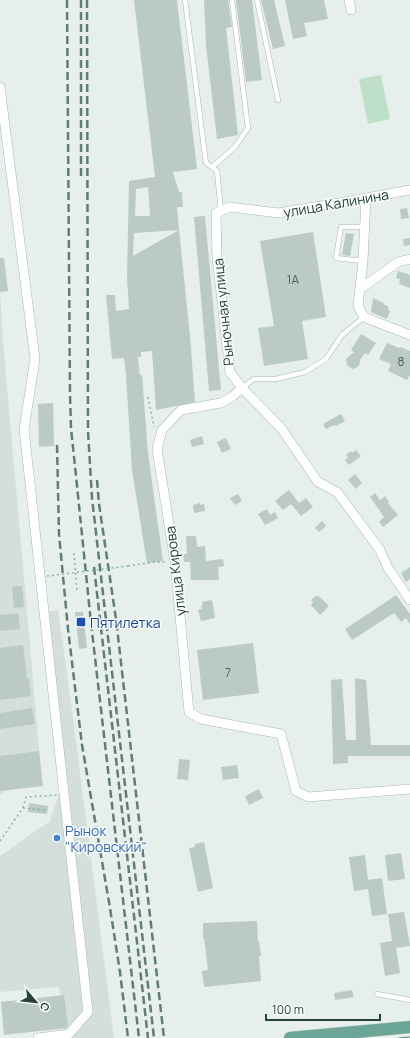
<svg xmlns="http://www.w3.org/2000/svg" width="410" height="1038" viewBox="0 0 410 1038" font-family="Manrope,sans-serif">
<style>
.built{fill:#d4dfda}
.green{fill:#bfe0c8}
.building{fill:#bbcac4;fill-rule:evenodd}
.lines{fill:none;stroke-linecap:round;stroke-linejoin:round}
.lane-casing{stroke:#a8b8b2;stroke-width:5.5}
.street-casing{stroke:#a8b8b2;stroke-width:10}
.primary-casing{stroke:#c2cac8;stroke-width:13}
.path{stroke:#86b3a5;stroke-width:1.5;stroke-dasharray:2 3;stroke-linecap:butt}
.lane{stroke:#fff;stroke-width:4.5}
.street{stroke:#fff;stroke-width:9}
.primary{stroke:#6aa596;stroke-width:12}
.tram{stroke:#5f7d75;stroke-width:1}
.rail{stroke:#5f7d75;stroke-width:2.5;stroke-dasharray:8 4;stroke-linecap:butt}
.path-bridge{stroke:#86b3a5;stroke-width:1.5;stroke-dasharray:2 3;stroke-linecap:butt}
.transit-dot{fill:#1a4fb4;stroke:#f7fbf9;stroke-width:1.5}
.shop-dot{fill:#3f7fe0;stroke:#f7fbf9;stroke-width:1.5}
.labels{text-anchor:middle;dominant-baseline:central;stroke-width:3;stroke-linejoin:round;paint-order:stroke}
.number-label{font-size:12px;fill:#4a645c}
.street-label{font-size:14px;fill:#24423a;stroke:#f7fbf9}
.transit-label{font-size:14px;fill:#164399;stroke:#f7fbf9;text-anchor:start}
.shop-label{font-size:14px;fill:#366cbe;stroke:#f7fbf9;text-anchor:start}
</style>
<rect width="100%" height="100%" fill="#e6efeb"/>
<!-- built -->
<path class="built" d="M0 290 3 341 41 770 0 794Z
M58 610 70 695 114 1038H63L59 987 0 992V856L50 821 62 784 45 612Z"/>
<!-- green -->
<path class="green" d="M381 75 390 119 368 124 359 79Z"/>
<!-- building -->
<path class="building" d="M134 0H177L197 169 173 172 179 192H182L183 207H177L179 230 134 233 133 256 179 230 190 336 195 402 156 410 152 351 141 352V357H138L140 375H142L148 453 163 561 147 563 132 470 126 375 124 358 112 359 106 295H115L116 311 129 309 127 278 129 181 155 177ZM148 187 150 216H135L136 189Z
M204 0H228L232 27 226 28 238 135 217 139 206 46Z
M236 0H252L262 80 246 82Z
M261 0H274L285 46 273 49Z
M285 0H324L328 19 304 23 307 36 293 39Z
M407 208 409 218 401 219 400 209Z
M205 216 221 390 209 391 194 217Z
M313 232 326 317 302 321 308 359 264 366 258 328 274 326 260 241Z
M346 233 354 234 350 256 342 255Z
M410 238V245L404 246 403 239Z
M0 258H4L8 291 0 292Z
M398 271 410 275V288L399 284 400 279 396 278Z
M373 298 384 303 383 304 389 307 388 310 390 311 387 319 371 312Z
M361 334 376 343 368 355 365 353 360 360V362L358 367 352 369 347 365 346 359 348 357 354 352 351 350Z
M387 343 399 348 400 347 410 351V375L407 380 388 371 391 364 379 359Z
M53 403 54 446 39 447 38 404Z
M341 414 345 421 336 426 334 425 326 429 323 424Z
M202 436 204 444 192 447 190 440Z
M226 438 231 449 222 453 217 442Z
M356 450 361 456 349 465 345 460 348 457 346 455 351 451 352 453Z
M355 474 362 483 356 489 348 480Z
M289 490 299 503 306 498 313 507 301 516 291 504 283 510 275 501Z
M375 493 380 500 385 496 389 502 388 503 398 515 383 527 379 522 384 517 370 497Z
M238 494 242 501 235 505 230 498Z
M200 503V505L204 504 205 511 194 513 193 505Z
M267 509 270 515 275 512 278 518 265 525 258 514Z
M322 521 326 526 319 532 315 528Z
M186 536H196L197 547 205 546 206 561 223 559 224 566 218 567 219 580H191L190 562H184L183 554H187Z
M410 567V579L406 582 401 573Z
M22 586 24 607 14 608 12 587Z
M317 595 318 597 319 596 329 606 320 615 311 605 313 602 311 600Z
M396 595 410 614V624L406 618 401 622 394 613 352 640 345 629 386 602Z
M212 600 215 618 201 621 198 610 202 609 201 606 203 605 202 602Z
M75 612H83L87 648 79 649Z
M18 613 20 629 0 631V615Z
M253 643 259 693 203 700 197 650Z
M23 645 27 678H29L31 696 0 700V648Z
M355 678 366 680 371 745H410V756H348V763L333 764 331 680 342 679 346 740H356Z
M32 708 35 724 0 729V713Z
M39 751 43 786 0 791V756Z
M179 759 190 760 188 780 177 779Z
M237 765 239 778 223 780 221 767Z
M259 789 263 798 249 805 245 796Z
M29 803 48 806 47 814 28 812Z
M204 842 213 888 198 892 189 848 195 847V844Z
M401 853 405 879 388 881 385 855Z
M365 855 368 880 382 878 387 914 372 916 368 889 354 891 349 857Z
M404 912 410 946 396 948 400 973 385 976 380 943 392 941 388 914Z
M257 921 258 941H259L261 956H259L261 981 204 987 202 971 208 970 204 938H203V923Z
M352 990 354 997 335 1000 334 993Z
M64 995 68 1026 66 1028 4 1035 1 1002Z"/>
<g class="lines">
<defs>
<path id="lane" d="M185 0 206 163 217 171 221 211
M257 0 278 100
M212 167 235 147 248 128 232 0
M363 261 336 258 341 227H365
M242 388 254 379H276L305 372 326 359 342 335 364 317
M377 994 410 1000"/>
<path id="street" d="M349 0 351 10
M0 87 35 359 24 429 88 1012 69 1034 38 1038
M410 190 345 202 278 213 230 207 216 213 217 257 230 372 242 388 281 428 318 482 337 492 380 550 388 568 410 600
M366 198 363 261 358 306 364 317 410 335
M360 289 398 262 410 259
M242 388 233 396 221 403 181 410 162 430 157 449 175 562 189 712 201 719 281 734 296 791 308 797 410 789"/>
<path id="primary" d="M290 1038 410 1027"/>
</defs>
<!-- lane casing -->
<use href="#lane" class="lane-casing"/>
<!-- street casing -->
<use href="#street" class="street-casing"/>
<!-- primary casing -->
<use href="#primary" class="primary-casing"/>
<!-- path -->
<path class="path" d="M148 397 154 427
M74 553 77 591
M128 566 155 562H166
M23 808 26 797 57 795
M0 841 23 808 45 810"/>
<!-- lane -->
<use href="#lane" class="lane"/>
<!-- street -->
<use href="#street" class="street"/>
<!-- primary -->
<use href="#primary" class="primary"/>
<!-- tram -->
<path class="tram" d="M399 1038 410 1037"/>
<!-- rail -->
<path class="rail" d="M67 0 70 394 71 428 76 476 91 623 139 1038
M81 0V178
M87 0 88 431 92 498 154 1038
M57 445 59 534 68 629 82 745 110 908 120 972 128 1038
M97 480 99 504 116 619 164 1038
M94 567 148 1038"/>
<!-- path-bridge -->
<path class="path-bridge" d="M47 576 128 566"/>
</g>
<!-- markers -->
<rect class="transit-dot" x="76" y="617" width="10" height="10" rx="2"/>
<circle class="shop-dot" cx="57" cy="838" r="4"/>
<g class="labels">
<!-- number labels -->
<g class="number-label">
<text x="293" y="279">1А</text>
<text x="401" y="361">8</text>
<text x="228" y="672">7</text>
</g>
<!-- street labels -->
<g class="street-label">
<text transform="translate(336 203) rotate(-10)">улица Калинина</text>
<text transform="translate(223 312) rotate(-96)">Рыночная улица</text>
<text transform="translate(175 571) rotate(-97)">улица Кирова</text>
</g>
<!-- transit labels -->
<g class="transit-label">
<text x="90" y="622">Пятилетка</text>
</g>
<!-- shop labels -->
<g class="shop-label">
<text x="65" y="830">Рынок<tspan x="65" dy="16">"Кировский"</tspan></text>
</g>
</g>
<!-- north arrow -->
<g transform="translate(36 1002) rotate(118)" stroke="#f7fbf9" stroke-width="3" paint-order="stroke">
<path d="M0-3L7 15L0 10L-7 15Z" fill="#24423a"/>
<text y="-6" font-size="11" font-weight="bold" text-anchor="middle" fill="#24423a">С</text>
</g>
<!-- scale -->
<path d="M266 1014v6h114v-6" fill="none" stroke="#24423a" stroke-width="2"/>
<text x="272" y="1014" font-size="12" fill="#24423a" stroke="#f7fbf9" stroke-width="3" paint-order="stroke">100 m</text>
</svg>
